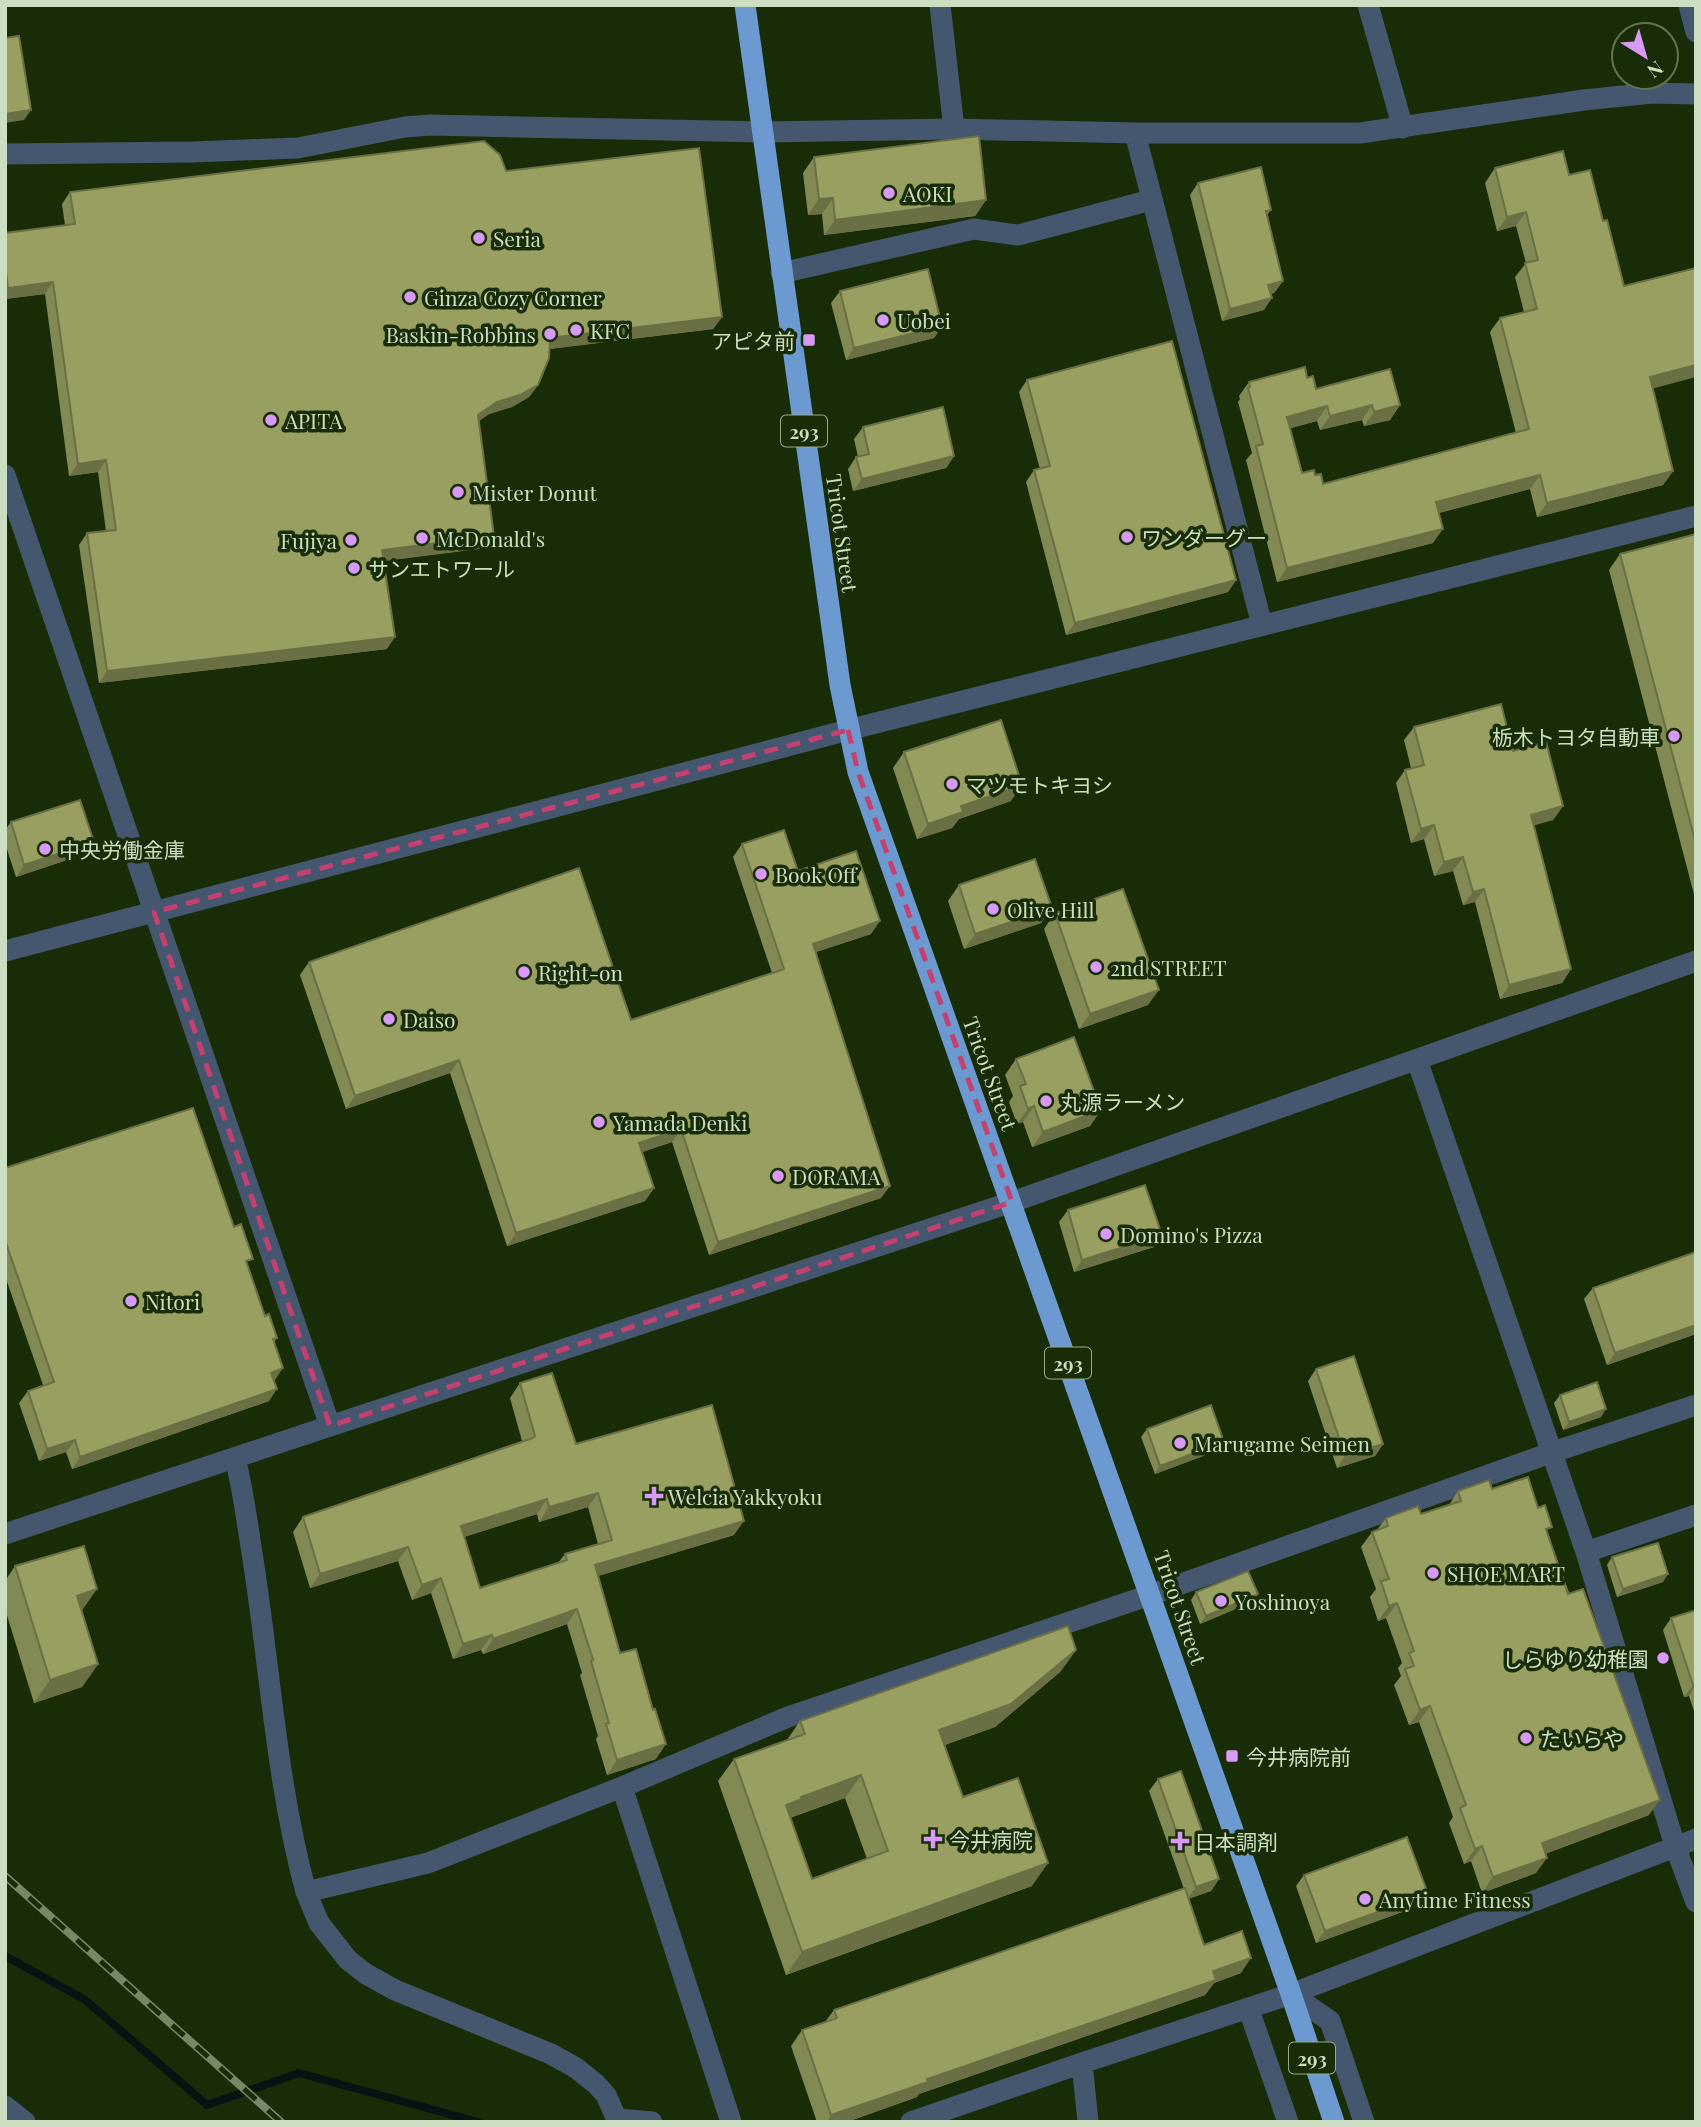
<svg xmlns="http://www.w3.org/2000/svg" width="1701" height="2127" viewBox="0 0 1701 2127" font-family="'Playfair Display','Noto Sans JP',serif">
<style>
.lines{fill:none;stroke-linecap:round;stroke-linejoin:round}
.stream{stroke:#061313;stroke-width:8}
.minor{stroke:#45576e;stroke-width:21}
.highway{stroke:#6b99d0;stroke-width:21}
.rail-casing{stroke:#758968;stroke-width:8}
.rail{stroke:#182d07;stroke-width:5;stroke-dasharray:16;stroke-linecap:butt}
.wall{fill:#838953;fill-rule:evenodd}
.shaded-wall{fill:#6a6f44}
.building{fill:#989f61;stroke:#6a6f44;stroke-width:2;fill-rule:evenodd}
.marked{fill:none;stroke:#c44070;stroke-width:5;stroke-dasharray:14 9;stroke-linejoin:round}
.poi-dot{fill:#d99af7;stroke:#182d07;stroke-width:2.5}
.labels{text-anchor:middle;dominant-baseline:central;stroke-width:7;stroke-linejoin:round;paint-order:stroke}
.shield{fill:#182d07;stroke:#96a98a;stroke-width:2}
.shield-label{font-size:19px;font-weight:bold;fill:#ccdec2}
.poi-label{font-size:21px;fill:#ccdec2;stroke:#182d07;text-anchor:start}
.street-label{font-size:21px;fill:#ccdec2;stroke:#182d07}
</style>
<rect width="100%" height="100%" fill="#182d07"/>
<g class="lines">
<!-- stream -->
<path class="stream" d="M5 1956 84 1999 207 2105 299 2073 478 2122"/>
<!-- minor -->
<path class="minor" d="M940 5 954 129
M1368 5 1403 128
M1689 5 1696 32
M1135 133 1262 625
M5 154 192 152 298 148 405 127 430 125 763 132 954 129 1135 133H1360L1584 100 1652 93 1696 94
M781 273 974 229 1018 235 1151 200
M5 475 330 1426
M5 951 848 730 1696 516
M1417 1060 1586 1552 1675 1846 1696 1902
M235 1458C243 1489 247 1521 252 1553 270 1665 276 1782 306 1892L428 1863 622 1787 788 1717 1150 1595 1553 1452 1696 1405
M5 1534 330 1426 1012 1202 1696 961
M1586 1552 1696 1515
M622 1787 731 2122
M306 1892 319 1923 348 1960 366 1974 395 1990 551 2054 576 2068 596 2084 606 2095 618 2122
M1291 1994 1330 2021 1364 2122
M1249 2010 1288 2122
M1082 2063 1088 2122
M5 2106 25 2122
M617 2119 652 2122
M911 2122 1082 2063 1291 1994 1696 1839"/>
<!-- highway -->
<path class="highway" d="M745 5 840 685 858 772 1291 1994 1334 2122"/>
<defs>
<path id="rail" d="M5 1876 281 2122"/>
</defs>
<!-- rail casing -->
<use href="#rail" class="rail-casing"/>
<!-- rail -->
<use href="#rail" class="rail"/>
</g>
<!-- wall -->
<path class="wall" d="M814 157 986 200 975 216 824 235 822 214 808 215 803 173Z
M1495 168 1569 175 1603 221 1624 286 1652 388 1673 471 1663 485 1537 517 1530 489 1439 513 1433 543 1277 582 1246 460 1252 453 1238 402 1240 399 1239 396 1249 382 1307 378 1316 389 1400 405 1390 420 1364 426 1362 420 1320 430 1317 421 1290 428 1302 473 1315 475 1323 484 1516 433 1490 332 1500 318 1524 312 1515 277 1526 263 1516 226 1497 231 1485 183Z
M506 171 722 317 713 329 549 349 538 385 529 397 512 407 489 414 479 421 486 548 384 561 387 649 99 683 79 545 87 533 106 531 98 472 69 476 45 294 5 299V233L65 225 62 204 70 192Z
M1198 183 1271 210 1267 215 1283 281 1274 293 1271 294 1264 310 1222 321 1190 195Z
M840 291 942 326 934 338 846 360 831 303Z
M1027 380 1236 580 1228 592 1066 635 1026 482 1034 470 1040 469 1019 392Z
M863 427 954 456 946 468 853 491 848 469 856 457H858L854 439Z
M1696 534V902L1609 570 1620 554Z
M1414 727 1513 751 1563 806 1553 820 1533 825 1571 969 1562 983 1500 999 1475 902 1463 905 1453 871 1434 876 1424 839 1411 843 1396 783 1405 770 1411 768 1404 740Z
M904 752 1011 801 959 819 952 828 917 839 893 768Z
M11 822 94 842 85 854 16 877 5 843V830Z
M742 844 798 871 871 934 816 952 881 1198 709 1255 672 1142 642 1152 654 1188 645 1201 507 1246 450 1073 346 1109 300 975 309 962 631 1020 772 973 733 857Z
M959 885 1052 908 1041 923 964 949 948 901Z
M1055 913 1148 1005 1079 1029 1044 929Z
M1016 1059 1101 1110 1090 1126 1032 1147 1023 1122 1017 1124 1009 1102 1013 1096 1005 1075Z
M5 1168 248 1265 265 1316 277 1338 274 1342 275 1380 269 1401 72 1469 66 1452 39 1461 19 1403 28 1391 43 1385 5 1276Z
M1068 1210 1154 1247 1074 1272 1059 1222Z
M1696 1252V1334L1607 1365 1584 1299 1593 1288Z
M1316 1369 1383 1444 1375 1456 1337 1468 1308 1381Z
M520 1383 576 1444 734 1535 598 1576 620 1653 656 1759 607 1775 596 1739 598 1736 580 1675 582 1673 567 1624 483 1654 481 1650 453 1659 431 1593 412 1600 398 1561 310 1588 293 1532 303 1517 522 1441 510 1398ZM588 1507 598 1544 565 1554 558 1563 480 1588 464 1537 537 1514 539 1522Z
M1560 1395 1601 1417 1563 1430 1554 1403Z
M1147 1429 1219 1450 1155 1474 1141 1437Z
M1492 1489 1548 1534 1649 1815 1545 1854 1536 1873 1482 1893 1471 1861 1464 1864 1449 1823 1453 1817 1419 1722 1409 1725 1394 1685 1401 1676 1398 1668 1402 1663 1386 1618 1378 1621 1370 1597 1376 1589 1361 1547 1372 1532 1377 1530 1386 1518 1421 1514 1449 1505 1458 1491Z
M1612 1557 1663 1582 1617 1597 1607 1565Z
M15 1566 82 1612 98 1664 82 1687 34 1703 5 1609V1581Z
M1196 1592 1258 1594 1252 1602 1200 1624 1191 1600Z
M1696 1610V1717L1689 1696 1684 1697 1663 1630 1671 1618Z
M1076 1650 1060 1672 995 1727 944 1745 963 1797 1032 1886 786 1975 718 1781 734 1759 787 1740 800 1721ZM845 1798 867 1859 812 1879 790 1818Z
M1158 1779 1219 1879 1211 1891 1188 1899 1204 1945 1241 1973 1214 1983 1205 1995 919 2094 917 2097 847 2122H817L791 2046 802 2030 825 2022 834 2010 1184 1889 1149 1791Z
M1304 1875 1419 1906 1316 1943 1296 1886Z"/>
<!-- shaded-wall -->
<path class="shaded-wall" d="M31 110 24 120 5 123V114Z
M833 198 822 214 808 215 819 199Z
M986 200 975 216 824 235 835 220Z
M1526 212 1516 226 1497 231 1507 217Z
M1283 281 1274 293 1260 296 1268 285Z
M53 282 45 294 5 299V292L8 288Z
M1272 298 1264 310 1222 321 1230 309Z
M722 317 713 329 541 350 550 338Z
M942 326 934 338 846 360 854 348Z
M1696 365V377L1640 392 1650 377Z
M538 385 529 397 512 407 489 414 470 427 478 415 497 402Z
M1372 405 1362 420 1320 430 1330 416Z
M1400 405 1390 420 1364 426 1374 412Z
M1327 406 1317 421 1277 432 1287 417Z
M954 456 946 468 853 491 862 479Z
M106 460 98 472 69 476 78 464Z
M1673 471 1663 485 1537 517 1547 503Z
M1540 475 1530 489 1426 516 1436 502Z
M1443 529 1433 543 1277 582 1287 568Z
M494 536 486 548 374 562 382 550Z
M1236 580 1228 592 1066 635 1075 623Z
M395 637 387 649 99 683 107 671Z
M1022 785 1011 801 959 819 952 828 917 839 928 824 961 806Z
M1563 806 1553 820 1521 829 1531 815Z
M1434 825 1424 839 1411 843 1421 829Z
M94 842 85 854 16 877 24 865Z
M1463 857 1453 871 1434 876 1444 862Z
M1484 889 1475 902 1463 905 1473 892Z
M1052 908 1041 923 964 949 975 934Z
M880 921 871 934 804 956 813 944Z
M1571 969 1562 983 1500 999 1509 985Z
M1159 990 1148 1005 1079 1029 1090 1014Z
M459 1060 450 1073 346 1109 355 1096Z
M1034 1106 1023 1122 1017 1124 1028 1109Z
M1101 1110 1090 1126 1032 1147 1043 1132Z
M681 1129 672 1142 630 1156 639 1143Z
M890 1186 881 1198 709 1255 718 1242Z
M654 1188 645 1201 507 1246 516 1233Z
M1162 1235 1154 1247 1074 1272 1082 1260Z
M1696 1325V1334L1607 1365 1615 1353Z
M283 1368 275 1380 263 1384 271 1373Z
M277 1389 269 1401 72 1469 80 1457Z
M1606 1409 1601 1417 1563 1430 1569 1422Z
M75 1440 66 1452 39 1461 47 1449Z
M1224 1442 1219 1450 1155 1474 1160 1466Z
M1383 1444 1375 1456 1337 1468 1345 1456Z
M598 1493 588 1507 539 1522 549 1507Z
M547 1499 537 1514 451 1541 461 1526Z
M744 1521 734 1535 584 1580 595 1565Z
M408 1547 398 1561 310 1588 320 1574Z
M1668 1574 1663 1582 1617 1597 1623 1589Z
M441 1578 431 1593 412 1600 422 1585Z
M97 1589 81 1612 77 1596Z
M1258 1594 1252 1602 1200 1624 1206 1616Z
M1397 1603 1386 1618 1378 1621 1389 1606Z
M577 1609 567 1624 483 1654 493 1639Z
M492 1635 481 1650 453 1659 463 1644Z
M1076 1650 1060 1672 995 1727 923 1753 939 1730Z
M98 1664 82 1687 34 1703 50 1680Z
M1696 1684 1689 1696 1684 1697 1693 1685Z
M1430 1706 1419 1722 1409 1725 1420 1710Z
M666 1744 656 1759 607 1775 617 1760Z
M861 1775 845 1798 789 1818 786 1805 801 1797Z
M1660 1800 1649 1815 1531 1859 1542 1843Z
M1482 1846 1471 1861 1464 1864 1475 1849Z
M1547 1858 1536 1873 1482 1893 1493 1877Z
M1048 1863 1032 1886 786 1975 802 1952Z
M1219 1879 1211 1891 1187 1899 1196 1887Z
M1428 1894 1419 1906 1316 1943 1325 1931Z
M1251 1958 1241 1973 1214 1983 1205 1995 919 2094 917 2097 847 2122H827L831 2115 1213 1971Z"/>
<!-- building -->
<path class="building" d="M19 36 31 110 5 114V38Z
M979 136 986 200 835 220 833 198 819 199 814 157Z
M484 141 500 155 506 171 699 148 722 317 550 338 549 358 538 385 520 395 497 402 478 415 494 536 382 550 395 637 107 671 87 533 116 530 106 460 78 464 53 282 8 288 5 264V233L75 224 70 192Z
M1563 151 1569 175 1590 170 1603 221 1607 220 1624 286 1696 268V365L1650 377 1673 471 1547 503 1540 475 1436 502 1443 529 1287 568 1256 446 1263 444 1248 388 1250 387 1249 382 1305 367 1307 378 1313 376 1316 389 1390 369 1400 405 1374 412 1372 405 1330 416 1327 406 1287 417 1302 473 1314 470 1315 475 1321 474 1323 484 1529 429 1500 318 1537 309 1525 263 1538 260 1526 212 1507 217 1495 168Z
M1261 167 1271 210 1266 211 1283 281 1268 285 1272 298 1230 309 1198 183Z
M928 269 942 326 854 348 840 291Z
M1172 341 1236 580 1075 623 1034 470 1050 466 1027 380Z
M943 407 954 456 862 479 856 457 869 454 863 427Z
M1696 534V844L1620 554Z
M1501 704 1513 751 1546 742 1563 806 1531 815 1571 969 1509 985 1484 889 1473 892 1463 857 1444 862 1434 825 1421 829 1405 770 1424 765 1414 727Z
M1001 720 1022 785 961 806 963 812 928 824 904 752Z
M80 800 94 842 24 865 11 822Z
M784 830 798 871 856 851 880 921 813 944 890 1186 718 1242 681 1129 639 1143 654 1188 516 1233 459 1060 355 1096 309 962 579 868 631 1020 784 969 742 844Z
M1035 859 1052 908 975 934 959 885Z
M1123 889 1159 990 1090 1014 1055 913Z
M1074 1037 1101 1110 1043 1132 1034 1106 1028 1109 1020 1086 1026 1084 1016 1059Z
M193 1108 234 1227 241 1224 253 1259 246 1261 265 1316 269 1314 277 1338 273 1339 283 1368 271 1373 277 1389 80 1457 75 1440 47 1449 28 1391 54 1382 5 1240V1168Z
M1145 1185 1162 1235 1082 1260 1068 1210Z
M1696 1252V1325L1615 1353 1593 1288Z
M1354 1356 1383 1444 1345 1456 1316 1369Z
M552 1373 576 1444 712 1405 744 1521 595 1565 620 1653 636 1649 653 1710 655 1709 666 1744 617 1760 606 1724 609 1723 591 1661 593 1660 577 1609 493 1639 492 1635 463 1644 441 1578 422 1585 408 1547 320 1574 303 1517 533 1438 535 1436 520 1383ZM598 1493 612 1540 565 1554 567 1560 480 1588 461 1526 547 1499 549 1507Z
M1597 1382 1606 1409 1569 1422 1560 1395Z
M1211 1405 1224 1442 1160 1466 1147 1429Z
M1528 1477 1538 1508 1545 1505 1552 1527 1546 1529 1568 1594 1583 1589 1660 1800 1542 1843 1547 1858 1493 1877 1482 1846 1475 1849 1460 1808 1466 1805 1430 1706 1420 1710 1405 1669 1414 1666 1409 1653 1414 1651 1397 1603 1389 1606 1381 1581 1389 1579 1372 1532 1388 1526 1386 1518 1418 1506 1421 1514 1461 1501 1458 1491 1489 1480 1492 1489Z
M1658 1543 1668 1574 1623 1589 1612 1557Z
M84 1546 97 1589 77 1596 98 1664 50 1680 15 1566Z
M1248 1571 1258 1594 1206 1616 1196 1592Z
M1696 1610V1684L1693 1685 1671 1618Z
M1068 1626 1076 1650 1011 1704 939 1730 963 1797 1018 1778 1048 1863 802 1952 734 1759 805 1734 800 1721ZM861 1775 888 1851 812 1879 786 1805 802 1799 801 1797Z
M1181 1771 1219 1879 1196 1887 1158 1779Z
M1407 1837 1428 1894 1325 1931 1304 1875Z
M1185 1888 1204 1945 1242 1931 1251 1958 1213 1971 1216 1980 927 2079 928 2082 831 2115 802 2030 837 2018 834 2010Z"/>
<!-- marked area -->
<path class="marked" d="M848 730 858 772 1012 1202 330 1426 154 912Z"/>
<!-- markers -->
<g class="poi-dot">
<circle cx="889" cy="193" r="7"/>
<circle cx="479" cy="238" r="7"/>
<circle cx="410" cy="297" r="7"/>
<circle cx="883" cy="320" r="7"/>
<circle cx="576" cy="330" r="7"/>
<circle cx="550" cy="334" r="7"/>
<rect x="802" y="333" width="14" height="14" rx="3.5"/>
<circle cx="271" cy="420" r="7"/>
<circle cx="458" cy="492" r="7"/>
<circle cx="1127" cy="537" r="7"/>
<circle cx="422" cy="538" r="7"/>
<circle cx="351" cy="540" r="7"/>
<circle cx="354" cy="568" r="7"/>
<circle cx="1674" cy="736" r="7"/>
<circle cx="952" cy="784" r="7"/>
<circle cx="45" cy="849" r="7"/>
<circle cx="761" cy="874" r="7"/>
<circle cx="993" cy="909" r="7"/>
<circle cx="1096" cy="967" r="7"/>
<circle cx="524" cy="972" r="7"/>
<circle cx="389" cy="1019" r="7"/>
<circle cx="1046" cy="1101" r="7"/>
<circle cx="599" cy="1122" r="7"/>
<circle cx="778" cy="1176" r="7"/>
<circle cx="1106" cy="1234" r="7"/>
<circle cx="131" cy="1301" r="7"/>
<circle cx="1180" cy="1443" r="7"/>
<path d="M650.5 1485.5h7v7h7v7h-7v7h-7v-7h-7v-7h7z"/>
<circle cx="1433" cy="1573" r="7"/>
<circle cx="1221" cy="1601" r="7"/>
<circle cx="1663" cy="1658" r="7"/>
<circle cx="1526" cy="1738" r="7"/>
<rect x="1225" y="1749" width="14" height="14" rx="3.5"/>
<path d="M929.5 1828.5h7v7h7v7h-7v7h-7v-7h-7v-7h7z"/>
<path d="M1176.5 1830.5h7v7h7v7h-7v7h-7v-7h-7v-7h7z"/>
<circle cx="1365" cy="1899" r="7"/>
</g>
<g class="labels">
<!-- shield labels -->
<g class="shield">
<rect x="781" y="415.5" width="46" height="31" rx="5"/>
<rect x="1045" y="1347.5" width="46" height="31" rx="5"/>
<rect x="1289" y="2042.5" width="46" height="31" rx="5"/>
</g>
<g class="shield-label">
<text x="804" y="431">293</text>
<text x="1068" y="1363">293</text>
<text x="1312" y="2058">293</text>
</g>
<!-- poi labels -->
<g class="poi-label">
<text x="903" y="193">AOKI</text>
<text x="493" y="238">Seria</text>
<text x="424" y="297">Ginza Cozy Corner</text>
<text x="897" y="320">Uobei</text>
<text x="590" y="330">KFC</text>
<text x="536" y="334" text-anchor="end">Baskin-Robbins</text>
<text x="795" y="340" text-anchor="end">アピタ前</text>
<text x="285" y="420">APITA</text>
<text x="472" y="492">Mister Donut</text>
<text x="1141" y="537">ワンダーグー</text>
<text x="436" y="538">McDonald's</text>
<text x="337" y="540" text-anchor="end">Fujiya</text>
<text x="368" y="568">サンエトワール</text>
<text x="1660" y="736" text-anchor="end">栃木トヨタ自動車</text>
<text x="966" y="784">マツモトキヨシ</text>
<text x="59" y="849">中央労働金庫</text>
<text x="775" y="874">Book Off</text>
<text x="1007" y="909">Olive Hill</text>
<text x="1110" y="967">2nd STREET</text>
<text x="538" y="972">Right-on</text>
<text x="403" y="1019">Daiso</text>
<text x="1060" y="1101">丸源ラーメン</text>
<text x="613" y="1122">Yamada Denki</text>
<text x="792" y="1176">DORAMA</text>
<text x="1120" y="1234">Domino's Pizza</text>
<text x="145" y="1301">Nitori</text>
<text x="1194" y="1443">Marugame Seimen</text>
<text x="668" y="1496">Welcia Yakkyoku</text>
<text x="1447" y="1573">SHOE MART</text>
<text x="1235" y="1601">Yoshinoya</text>
<text x="1649" y="1658" text-anchor="end">しらゆり幼稚園</text>
<text x="1540" y="1738">たいらや</text>
<text x="1246" y="1756">今井病院前</text>
<text x="949" y="1839">今井病院</text>
<text x="1194" y="1841">日本調剤</text>
<text x="1379" y="1899">Anytime Fitness</text>
</g>
<!-- street labels -->
<g class="street-label">
<text transform="translate(843 533) rotate(82)">Tricot Street</text>
<text transform="translate(991 1073) rotate(70)">Tricot Street</text>
<text transform="translate(1181 1607) rotate(71)">Tricot Street</text>
</g>
</g>
<!-- border -->
<rect width="1701" height="2127" fill="none" stroke="#ccdec2" stroke-width="14"/>
<!-- north arrow -->
<g transform="translate(1645 56) rotate(143)"><circle r="33" fill="#182d07" stroke="#607452" stroke-width="2"/>
<path d="M0-5L12 26L0 18L-12 26Z" fill="#d99af7"/>
<text y="-10" font-size="19" font-weight="bold" text-anchor="middle" fill="#ccdec2">N</text>
</g>
</svg>
